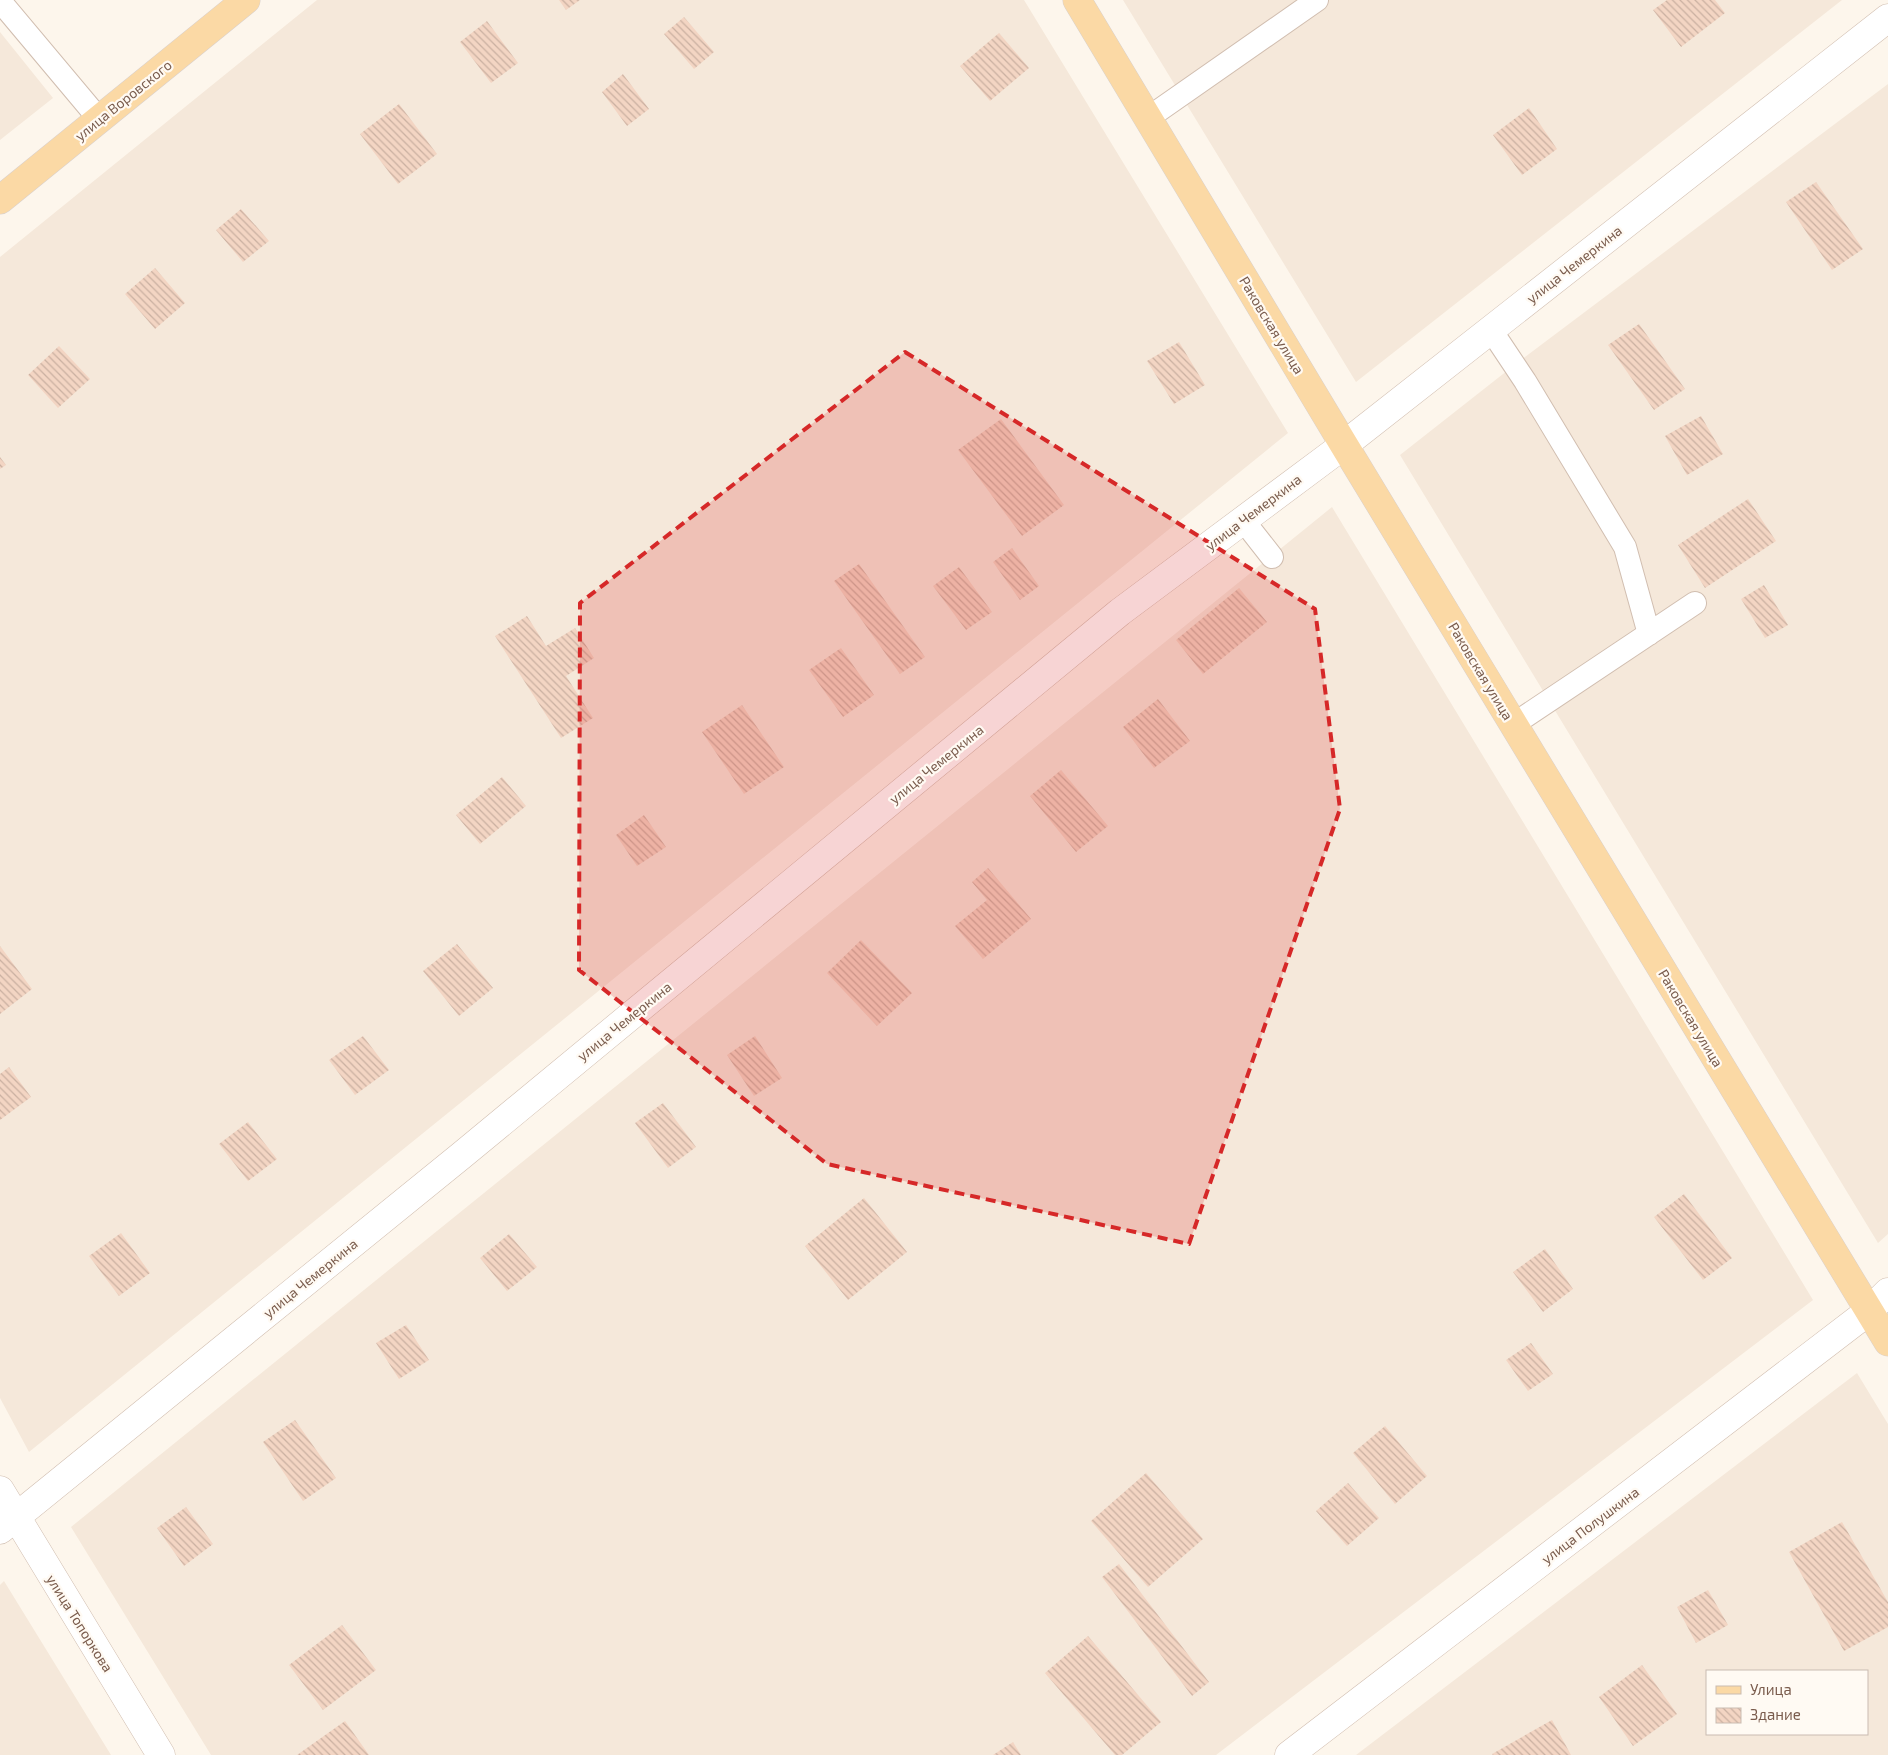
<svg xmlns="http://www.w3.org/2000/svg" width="1888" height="1755" viewBox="0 0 1888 1755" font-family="'Exo 2',sans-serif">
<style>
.residential{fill:#f5e8da;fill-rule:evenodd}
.building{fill:url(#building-back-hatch)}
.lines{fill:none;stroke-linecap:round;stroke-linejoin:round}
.lane-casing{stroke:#d1beb0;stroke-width:24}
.street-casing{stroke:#d1beb0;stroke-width:29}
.primary-casing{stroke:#dad1cd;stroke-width:29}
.lane{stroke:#fff;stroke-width:22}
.street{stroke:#fff;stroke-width:28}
.primary{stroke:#fbd9a5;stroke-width:28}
.marked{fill:#d62828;fill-opacity:0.2;stroke:#d62828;stroke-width:4;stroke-dasharray:10 6;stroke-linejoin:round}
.labels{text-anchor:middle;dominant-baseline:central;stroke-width:4.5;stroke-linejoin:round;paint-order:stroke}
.street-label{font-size:14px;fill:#7a5c4d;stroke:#fffaf3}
</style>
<defs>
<pattern id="building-back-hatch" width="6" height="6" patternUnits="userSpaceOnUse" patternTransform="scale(1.25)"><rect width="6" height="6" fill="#f3d5c3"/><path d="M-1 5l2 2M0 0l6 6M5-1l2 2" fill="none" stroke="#cab0a1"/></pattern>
</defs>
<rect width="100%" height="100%" fill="#fdf6ec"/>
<!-- residential -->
<path class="residential" d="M317 0H1024L1288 433 29 1452 0 1398V257Z
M1123 0H1842L1356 382Z
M0 32 53 98 0 140Z
M1888 84V1234L1878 1243 1400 455 1517 363Z
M1332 507 1813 1300 1216 1755H211L71 1527Z
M1857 1373 1888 1424V1755H1356ZM1707 1671H1867V1734H1707Z
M4 1581 111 1755H0V1585Z"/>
<!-- building -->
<path class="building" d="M559 0H580L566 10Z
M1667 0H1715L1725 13 1681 47 1653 10Z
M684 17 714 52 694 69 664 34Z
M487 21 518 63 491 83 460 42Z
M999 33 1029 68 990 101 960 66Z
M623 74 649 109 627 126 602 92Z
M399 104 437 154 398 184 360 134Z
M1529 108 1557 149 1522 175 1493 135Z
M1816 182 1863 249 1832 270 1786 202Z
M241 209 269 241 243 262 216 230Z
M155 268 185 303 155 329 125 294Z
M1639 324 1685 389 1654 410 1608 345Z
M1179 342 1205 385 1174 404 1147 361Z
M59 346 90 379 58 408 28 375Z
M1701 416 1723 454 1687 475 1665 436Z
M1001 419 1064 505 1022 536 958 450Z
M0 457 6 465 0 469Z
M1748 499 1776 541 1705 588 1678 545Z
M1012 548 1039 586 1020 600 993 562Z
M859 564 925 657 900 674 834 581Z
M959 567 992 612 966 630 933 586Z
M1764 585 1788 625 1765 638 1741 599Z
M1239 588 1267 622 1203 674 1176 640Z
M527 616 546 646 575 628 594 658 566 676 593 718 561 738 495 636Z
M841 648 874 695 843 717 809 670Z
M1158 699 1190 741 1154 768 1123 727Z
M742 705 784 767 744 794 702 732Z
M1061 770 1108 826 1076 852 1030 796Z
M502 777 526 806 480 844 456 815Z
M644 815 666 847 637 866 616 835Z
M988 868 1031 919 983 959 955 926 987 900 972 882Z
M861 940 912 993 877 1026 827 973Z
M457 944 493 988 459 1016 423 971Z
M0 946 32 989 0 1014Z
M363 1036 389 1070 355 1095 329 1060Z
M755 1036 782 1078 754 1096 727 1055Z
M9 1067 31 1097 0 1120V1074Z
M663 1103 696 1147 668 1168 635 1123Z
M248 1122 277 1159 248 1181 219 1144Z
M1684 1194 1732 1258 1703 1280 1654 1217Z
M864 1198 907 1252 848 1300 805 1246Z
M121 1233 150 1273 119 1296 89 1256Z
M509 1234 537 1267 507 1291 480 1258Z
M1545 1249 1573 1289 1543 1312 1513 1272Z
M406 1325 429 1360 399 1379 376 1343Z
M1531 1343 1553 1374 1528 1391 1506 1360Z
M295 1420 336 1478 303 1501 263 1442Z
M1385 1426 1427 1476 1395 1504 1353 1453Z
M1146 1473 1203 1539 1148 1587 1091 1521Z
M1348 1483 1379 1518 1347 1546 1316 1511Z
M186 1507 213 1544 184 1566 157 1528Z
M1842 1522 1888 1602V1627L1844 1651 1789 1552Z
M1119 1564 1209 1682 1192 1696 1102 1577Z
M1708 1590 1728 1625 1696 1643 1677 1607Z
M342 1625 376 1670 323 1710 289 1665Z
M1088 1636 1161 1722 1122 1755H1115L1045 1673Z
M1642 1665 1677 1714 1633 1746 1599 1697Z
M1552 1720 1571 1755H1493L1492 1754Z
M345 1721 369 1755H297Z
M1013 1742 1021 1755H993Z"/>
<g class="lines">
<defs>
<path id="lane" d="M0 1 99 119
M1148 118 1317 0
M1491 330 1525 381 1625 547 1649 634
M1243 520 1272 557
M1514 724 1695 603"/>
<path id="street" d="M0 1490 161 1755
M0 1530 462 1155 1120 612 1344 445 1888 18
M1289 1755 1869 1311 1888 1292"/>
<path id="primary" d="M1077 0 1344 445 1888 1342
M0 200 246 0"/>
</defs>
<!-- lane casing -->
<use href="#lane" class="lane-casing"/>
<!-- street casing -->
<use href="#street" class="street-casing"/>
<!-- primary casing -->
<use href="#primary" class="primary-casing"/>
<!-- lane -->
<use href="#lane" class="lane"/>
<!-- street -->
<use href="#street" class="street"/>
<!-- primary -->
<use href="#primary" class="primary"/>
</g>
<!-- marked area -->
<path class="marked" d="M905 352 1315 609 1340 809 1189 1244 827 1164 579 970 580 603Z"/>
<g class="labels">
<!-- street labels -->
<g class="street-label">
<text transform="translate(123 100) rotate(-39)">улица Воровского</text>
<text transform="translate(1574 264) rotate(-38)">улица Чемеркина</text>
<text transform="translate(1272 325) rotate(59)">Раковская улица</text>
<text transform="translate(1253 512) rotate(-37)">улица Чемеркина</text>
<text transform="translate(1481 671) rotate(59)">Раковская улица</text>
<text transform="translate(936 764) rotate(-39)">улица Чемеркина</text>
<text transform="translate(1691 1018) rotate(59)">Раковская улица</text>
<text transform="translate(624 1021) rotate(-39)">улица Чемеркина</text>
<text transform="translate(310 1278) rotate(-39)">улица Чемеркина</text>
<text transform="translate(1590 1525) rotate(-37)">улица Полушкина</text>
<text transform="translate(80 1623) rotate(58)">улица Топоркова</text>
</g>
</g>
<!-- legend -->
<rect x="1706" y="1670" width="162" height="65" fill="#fffaf3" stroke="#cabbb1"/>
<rect x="1716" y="1686" width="25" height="8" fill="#fbd9a5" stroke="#cabbb1"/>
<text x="1750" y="1695" font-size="15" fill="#7a5c4d">Улица</text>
<rect x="1716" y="1708" width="25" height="15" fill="url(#building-back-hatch)" stroke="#cabbb1"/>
<text x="1750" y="1720" font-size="15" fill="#7a5c4d">Здание</text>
</svg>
